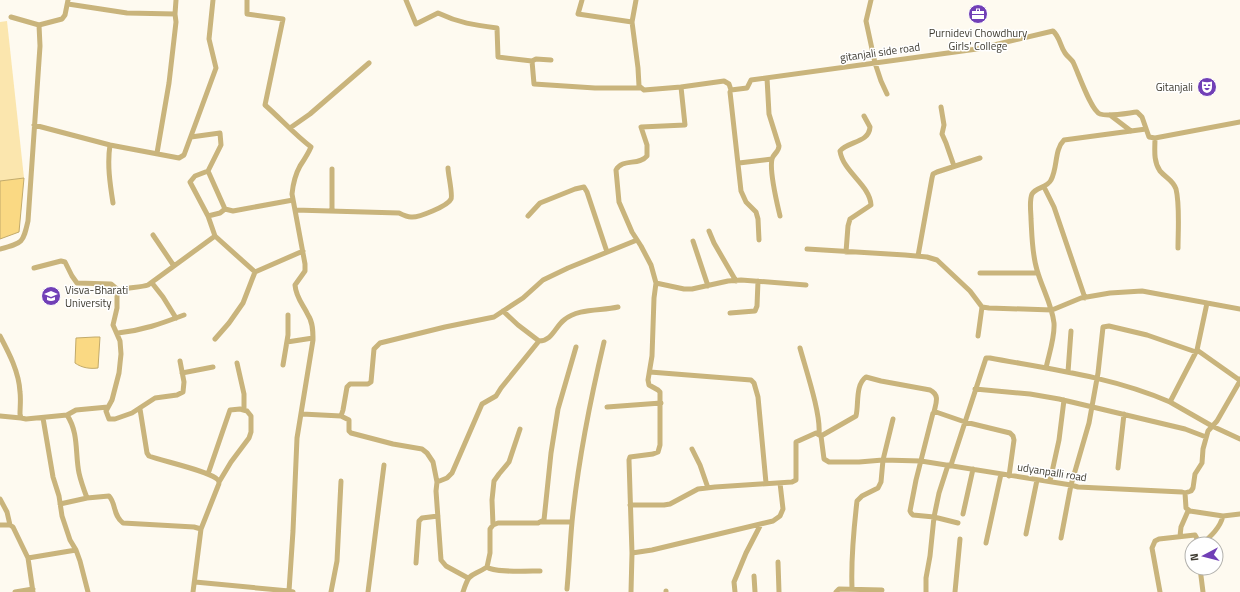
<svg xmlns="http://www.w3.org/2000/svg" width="1240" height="592" viewBox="0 0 1240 592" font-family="'Titillium Web',sans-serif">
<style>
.green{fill:#fbe6ae}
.water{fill:#fad983;stroke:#c2aa6a}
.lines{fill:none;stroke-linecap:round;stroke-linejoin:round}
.street{stroke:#c9b47c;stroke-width:5}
.labels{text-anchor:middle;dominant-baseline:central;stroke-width:3;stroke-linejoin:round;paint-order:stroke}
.poi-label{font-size:11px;fill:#3e3b31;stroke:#fff}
.street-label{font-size:11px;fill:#3e3b31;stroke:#fff}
</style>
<rect width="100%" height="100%" fill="#fefaf0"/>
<!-- green -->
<path class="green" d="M7 21 24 178 0 181V22Z"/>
<!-- water -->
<path class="water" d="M24 178 19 232 0 239V181Z
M95 337H100L98 368C90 369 82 368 75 363L76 338Z"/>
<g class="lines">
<!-- street -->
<path class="street" d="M247 0V14L283 19 265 105C281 119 294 134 311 147 308 154 304 160 300 166 295 175 293 184 292 194L305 264V271L295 285C296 298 303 304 308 315 313 322 313 332 313 340L297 438 293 531 289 591 293 592
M406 0 416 24 438 13C459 23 474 25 497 28L498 57 532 61 534 84 595 88H641
M582 0 578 14 632 22
M871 0 866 21 875 63 881 81 887 94
M68 4 127 13 175 14
M39 25 62 19 65 15 68 0
M532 61 536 59 551 60
M767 78 769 114 779 146C779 152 773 154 772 159 769 171 777 203 780 216
M681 87 724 81 729 84 731 90 747 88 751 80 977 49 1053 31C1060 37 1060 46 1065 53 1067 56 1071 59 1073 62 1078 72 1091 111 1100 114 1109 117 1128 113 1137 112L1142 117 1149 137 1155 138 1240 122
M731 90 730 92 741 191 746 202 756 212 758 219 759 240
M941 107 944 125 942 134 946 143 954 166
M1110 115 1131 131
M34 125 110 145 179 158 184 155 216 68 209 39 213 0
M290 128 310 114 369 63
M191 137 220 133 221 145 208 171 195 176 190 182 208 216 215 236 255 272
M1155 138C1155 149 1153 161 1160 171 1166 178 1173 180 1176 189 1180 205 1178 231 1178 248
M110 145C107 164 110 184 113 203
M157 153 169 83 176 22 175 14 176 0
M739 163 772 159
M208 171 225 209 233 211 293 200
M1044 187 1054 207 1085 298
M295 210 399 213C403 215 407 217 411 217 418 218 448 206 451 199 453 195 448 174 448 168
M332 211V169
M208 216 220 213 225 209
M528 216 540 203 575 189 584 187 587 192 607 252
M709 231 714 243 736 281
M153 235 174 266
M693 241 708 286
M0 249C23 243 23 243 28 221L40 46 39 25 11 17
M807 249 905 255 927 257 937 260 970 291 982 307 989 308 1052 310 1081 298 1110 293 1142 291 1240 309
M846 252 848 226 850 219 871 205C870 185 843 172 840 151 848 141 869 143 870 127L864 116
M918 256 932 178 933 174 937 172 980 158
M34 268 61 261 65 262 72 276 77 283 111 284 118 290
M980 273H1038
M152 283 163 297 176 318
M656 283 684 289H692L728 281 741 280 806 285
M503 311 518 325 539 341C552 341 555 327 564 320 578 308 601 311 618 307
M730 313 755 311 757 306 758 281
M118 333C144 330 160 324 184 315
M0 336C9 353 19 372 20 392 21 399 20 407 20 414L21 418 26 419 67 415C79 433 75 454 79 473 81 482 84 490 87 498L109 496C116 503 113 516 123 523L194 527 201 529 193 592
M978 336 982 307
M215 339 229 323 243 303 255 272 303 251
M287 342 313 338
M800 348C806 370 821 414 819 434
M1197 350 1207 303
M180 361 184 382 183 392 177 395 155 398 132 413 115 419H109L106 411 112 400 119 373 121 354 120 341 113 325 117 308V291C122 287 140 288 148 285L215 236
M237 363 244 394V409
M283 365 288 335V315
M1046 368C1049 354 1055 337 1054 323 1052 305 1042 288 1037 270 1032 254 1032 236 1031 219 1031 212 1029 201 1032 194 1036 187 1047 188 1051 180 1058 167 1054 150 1064 140L1146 129
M650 372 751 380 754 383 758 397 766 483
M1068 372 1071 331
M182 373 213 367
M975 389 1030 394 1059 399 1185 429 1206 437
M1170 402 1212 426 1240 439
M607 407 661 403
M140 409 147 453 149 456C162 461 213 472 218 480 220 482 219 484 218 486L201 529
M302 414 341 416 343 410 347 387 350 384H368L371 382 374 349 380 343 445 327 494 317 523 298 543 280 568 268 637 240
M67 415 76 410 108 407
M0 416 21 418
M341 416 349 420V431L351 433 393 444 422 449 427 453 433 462 437 482 436 491 441 560 446 566 468 578
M43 418 53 477 59 496 62 516 70 540 76 550 80 561 88 592
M821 436 856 416C859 404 855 385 866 377L881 381 930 390C940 395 936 403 934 412
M692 449 700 465 708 488
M951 465 986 358H990C1050 369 1113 377 1170 402L1197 350 1238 379H1240
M1118 468 1124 414
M208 474 230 410 240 409 247 411 251 416V432L249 438 231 462 219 482
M1050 481 1059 440 1064 400
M437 482 447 478 452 473 482 404 496 396 501 388 539 341
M1185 493 1191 491 1193 488 1195 474 1202 463 1203 449 1208 431 1217 421 1240 381
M0 499 7 512 10 525
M60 504 87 498
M630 505H664L670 504 698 489 715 487 792 482 796 480V442L816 433 821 436 824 459 829 462H859L883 460 921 461 1071 485 1078 487 1182 492 1185 493 1186 508 1190 511 1223 516 1240 514
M963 514 973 469
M542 522H572
M958 523 934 517 913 515 911 513 910 511 916 480 933 413 936 412 965 422 1010 433 1013 436 1014 440 1009 476
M0 525H10L13 527 28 558
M493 525 492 500 494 481 499 474 509 462 520 429
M1026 534 1037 480
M1180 536 1181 527 1188 511
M1061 538 1071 485 1089 423 1098 373 1103 327 1109 326 1147 335 1196 352
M986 543 1001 474
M1202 544C1211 536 1220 528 1223 516
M632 553 652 550 773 521 780 516 783 509 780 483
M778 562 779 592
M416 563 419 521 422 518 438 516
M487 567C494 573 529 571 540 571
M1200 568 1203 592
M754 576 755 592
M195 582 289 591
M852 588C851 562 854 527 857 501L862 496 878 488 881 482 883 460 893 419
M567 589C569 567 570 544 572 522 578 461 590 401 604 342
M15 592 33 589
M33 592 28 558 76 550
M331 592 337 561 341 481
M368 592 384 465
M463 592C470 571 470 578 487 567L490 553V529L493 525 498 523H538L544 520 551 453 558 409 576 347
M631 592 632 553 629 460 630 457 653 454 658 452 660 445V392L658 390 649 385 648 380 652 356 654 298 656 283 651 265 641 246 632 232 619 202 616 170C622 158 639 166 647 156V145L641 127 685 125 681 87 644 90 639 86 638 68 632 22 636 0
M666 592V591
M735 592 734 582 746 553 761 524
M836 592 839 589 882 590
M926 592V578L930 556 934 517 939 493 948 465
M955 592 960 539
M1160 592 1152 548 1155 541 1159 539 1195 535 1200 544"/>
</g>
<!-- icons -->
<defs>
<symbol id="office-disc" viewBox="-11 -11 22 22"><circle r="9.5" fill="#713fb6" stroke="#fff"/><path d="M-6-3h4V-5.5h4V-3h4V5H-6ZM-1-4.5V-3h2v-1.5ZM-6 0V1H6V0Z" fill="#fff"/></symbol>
<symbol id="theatre-disc" viewBox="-11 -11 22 22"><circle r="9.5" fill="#713fb6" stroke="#fff"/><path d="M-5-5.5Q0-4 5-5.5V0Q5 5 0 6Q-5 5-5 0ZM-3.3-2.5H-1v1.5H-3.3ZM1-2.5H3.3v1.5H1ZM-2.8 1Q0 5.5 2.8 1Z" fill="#fff"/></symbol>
<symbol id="university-disc" viewBox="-11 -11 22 22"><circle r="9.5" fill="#713fb6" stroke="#fff"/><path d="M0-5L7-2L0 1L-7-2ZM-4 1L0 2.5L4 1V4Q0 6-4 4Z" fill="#fff"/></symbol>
</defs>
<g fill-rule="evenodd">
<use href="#office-disc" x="967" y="3" width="22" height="22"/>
<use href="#theatre-disc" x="1196" y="76" width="22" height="22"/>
<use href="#university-disc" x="40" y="285" width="22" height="22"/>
</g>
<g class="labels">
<!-- poi labels -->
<g class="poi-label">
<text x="978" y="33">Purnidevi Chowdhury<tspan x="978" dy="13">Girls' College</tspan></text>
<text x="1193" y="87" text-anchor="end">Gitanjali</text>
<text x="65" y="290" text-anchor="start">Visva-Bharati<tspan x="65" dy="13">University</tspan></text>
</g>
<!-- street labels -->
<g class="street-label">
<text transform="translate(880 52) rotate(-8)">gitanjali side road</text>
<text transform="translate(1052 472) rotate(9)">udyanpalli road</text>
</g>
</g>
<!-- north arrow -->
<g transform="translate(1204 556) rotate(263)"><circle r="19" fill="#ffffff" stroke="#b2b1ad"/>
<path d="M0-3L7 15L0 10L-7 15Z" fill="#713fb6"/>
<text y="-6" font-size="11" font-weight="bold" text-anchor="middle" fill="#3e3b31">N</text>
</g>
</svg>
